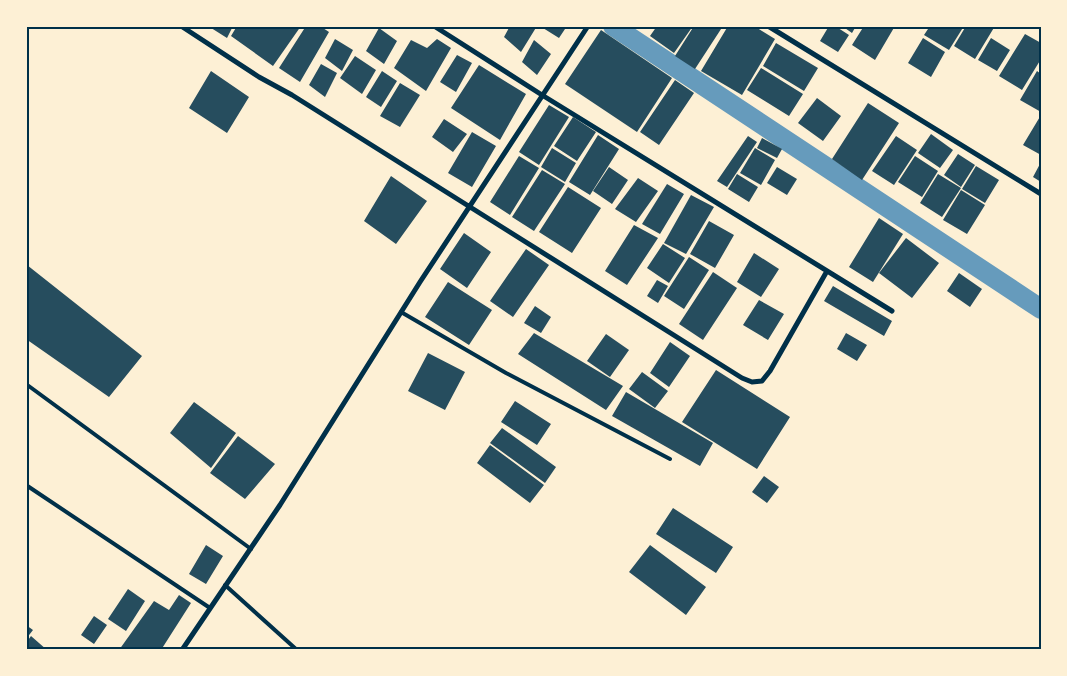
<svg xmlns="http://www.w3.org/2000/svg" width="1067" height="676" viewBox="0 0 1067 676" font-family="Manrope,sans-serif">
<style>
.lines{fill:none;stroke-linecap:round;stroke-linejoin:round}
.canal{stroke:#669bbc;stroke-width:20}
.building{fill:#264d5e}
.service{stroke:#003049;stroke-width:4}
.minor{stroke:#003049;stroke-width:5}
.neatline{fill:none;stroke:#003049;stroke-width:2}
</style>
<rect width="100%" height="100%" fill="#fdf0d5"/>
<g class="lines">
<!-- canal -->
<path class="canal" d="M613 26 1041 309"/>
</g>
<!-- building -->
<path class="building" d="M208 26H233L227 38Z
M237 26H301L273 66 231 36Z
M306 26H320L329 32 300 82 279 68Z
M510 26H537L521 52 504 37Z
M544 26H567L559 38 543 28Z
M657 26H693L674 53 650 36Z
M694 26H723L695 69 675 56Z
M728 26H754L775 39 742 95 701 71Z
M829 26H835L849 35 838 52 820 41Z
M842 26H856L852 33Z
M864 26H895L875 60 852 45Z
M930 26H964L949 50 924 35Z
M966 26H995L975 59 954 46Z
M379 28 397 41 384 64 366 51Z
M601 30 672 78 637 132 565 84Z
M1025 34 1041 43V59L1022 90 999 76Z
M923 38 945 52 931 77 908 63Z
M991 38 1010 50 997 71 978 60Z
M335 39 353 50 342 71 325 58Z
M437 39 451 48 426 91 394 68 411 40 427 48Z
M534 40 551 54 537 75 522 62Z
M776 43 818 68 804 91 763 66Z
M457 55 472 63 456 92 440 82Z
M355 56 376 70 362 94 340 78Z
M321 64 337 73 325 97 309 85Z
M479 65 526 94 500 140 451 108Z
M761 68 803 94 789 116 747 90Z
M211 71 249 97 227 133 189 108Z
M382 71 397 81 381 107 366 97Z
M1037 71 1041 74V112L1020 100Z
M675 80 694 93 659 145 640 132Z
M400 83 420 95 400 127 380 116Z
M817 98 841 116 823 141 798 123Z
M868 103 899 123 862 180 832 159Z
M549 105 569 117 539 165 519 152Z
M1041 115V155L1023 145Z
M573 117 596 132 577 161 554 146Z
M444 119 467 134 453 152 432 137Z
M472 132 496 146 472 187 448 173Z
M931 134 953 150 940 168 918 153Z
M598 135 619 149 590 195 569 182Z
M748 136 757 142 727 187 717 181Z
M896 136 917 150 894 185 872 171Z
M762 138 782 149 777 158 757 148Z
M552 148 576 163 565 182 541 167Z
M755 148 775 160 761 185 740 173Z
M958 154 975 165 961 187 944 175Z
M519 156 539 168 510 215 490 202Z
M915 156 938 171 922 197 898 182Z
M1041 162V182L1033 177Z
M976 166 999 180 985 203 962 189Z
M609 167 628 180 612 204 593 191Z
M777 167 797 179 787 195 767 183Z
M542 170 565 184 534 231 512 217Z
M737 174 758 187 749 202 728 189Z
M938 174 961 188 942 217 920 203Z
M391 176 427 201 396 244 364 221Z
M638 178 658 191 636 222 615 209Z
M667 184 684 194 660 234 642 224Z
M568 187 601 208 572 253 539 232Z
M961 190 985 205 967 234 943 220Z
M691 195 714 207 686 254 664 243Z
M879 218 903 234 873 282 849 267Z
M709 221 734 235 715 268 690 254Z
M634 225 658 238 627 285 605 271Z
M464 233 491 252 467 288 440 269Z
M906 238 939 263 912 298 879 273Z
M663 244 685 258 669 283 647 268Z
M526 249 549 265 513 317 490 301Z
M754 253 779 269 761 297 737 282Z
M689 257 709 270 684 309 664 296Z
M27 265 142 356 109 397 26 339Z
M713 272 737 288 703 340 679 324Z
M959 273 982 289 970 307 947 291Z
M657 280 668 286 658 303 647 296Z
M448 282 492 310 469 345 425 317Z
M833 286 892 321 884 336 824 301Z
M759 300 784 314 768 340 743 325Z
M535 306 551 317 541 333 524 323Z
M534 333 623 386 606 410 518 354Z
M846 333 867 345 857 361 837 349Z
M606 334 629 350 610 377 587 361Z
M670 342 690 356 669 387 650 373Z
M428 353 465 372 445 410 408 391Z
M716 370 790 417 757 469 682 422Z
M642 372 668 391 655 408 629 389Z
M626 392 713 443 700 466 612 416Z
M515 401 551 424 537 445 501 422Z
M194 402 236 433 211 468 170 433Z
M502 428 556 467 545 483 490 443Z
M238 436 275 464 245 499 210 473Z
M490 445 544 485 530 503 477 463Z
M764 476 779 487 767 503 752 492Z
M673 508 733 547 716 573 656 534Z
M206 545 223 556 206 584 189 574Z
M650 545 706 587 686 615 629 572Z
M128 589 145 601 126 631 108 619Z
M179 595 191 603 161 650H119L154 601 169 610Z
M94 616 107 625 94 644 81 635Z
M26 625 33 630 26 639Z
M31 636 47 650H26V643Z"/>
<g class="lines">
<!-- service -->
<path class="service" d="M401 312 506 373 670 459
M26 384 251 549
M26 485 210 608
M225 585 297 650"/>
<!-- minor -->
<path class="minor" d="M181 26 259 77 292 95 742 378 752 382 762 381 770 371 827 271
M434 26 542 95 892 311
M768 26 1041 194
M1039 26 1041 27
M182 650 280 505 420 282 588 26"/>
</g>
<!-- border -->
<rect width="1067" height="676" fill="none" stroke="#fdf0d5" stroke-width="55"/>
<rect x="28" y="28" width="1012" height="620" class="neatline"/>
</svg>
